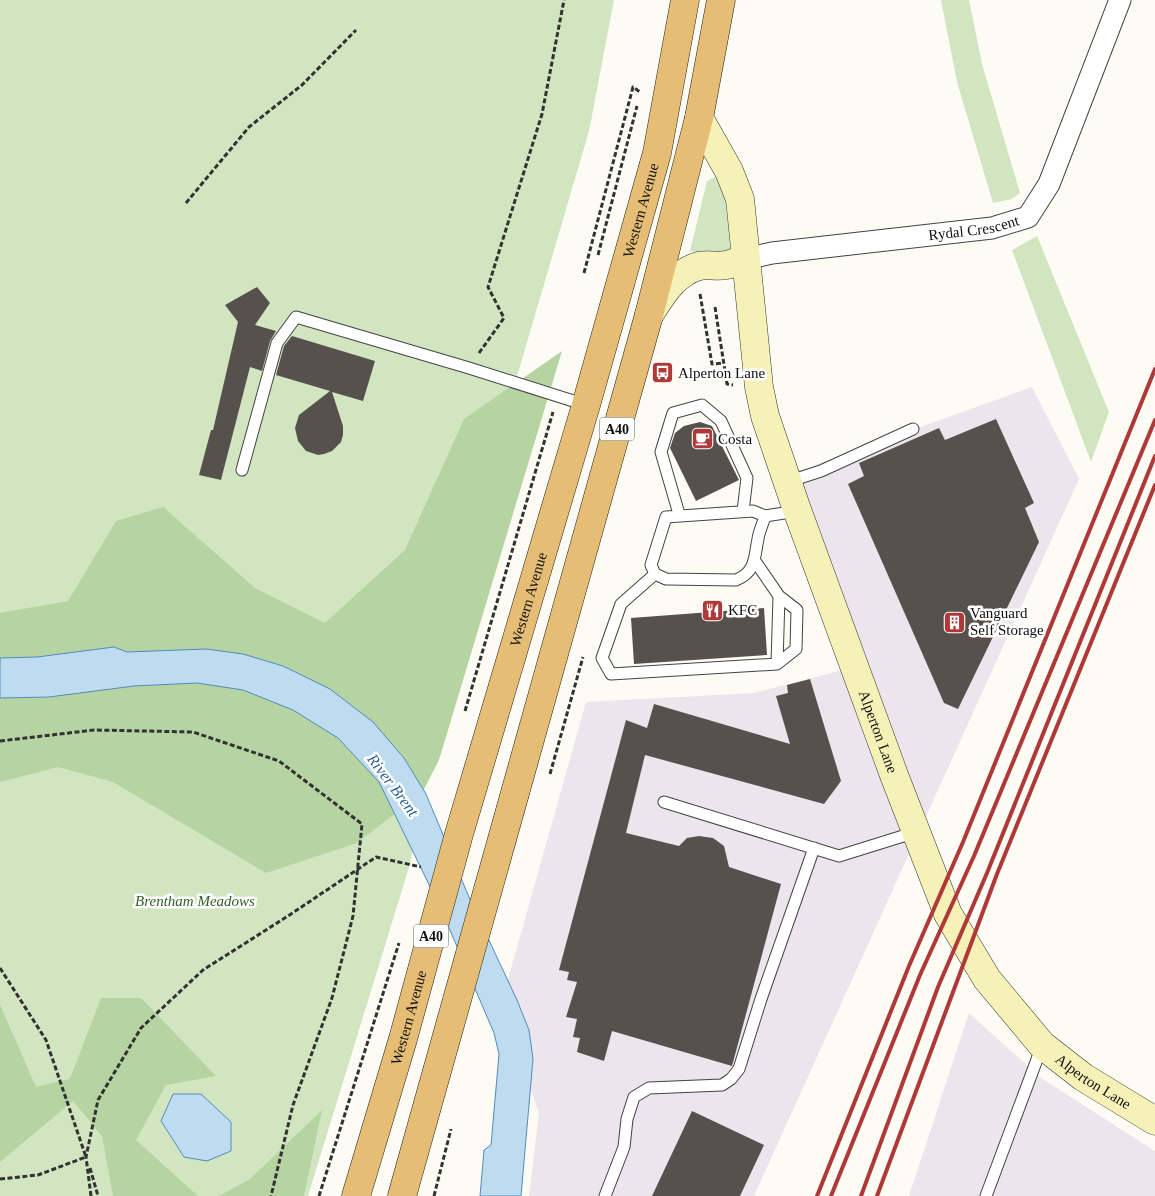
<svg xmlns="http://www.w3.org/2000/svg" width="1155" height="1196" viewBox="0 0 1155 1196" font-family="Georgia,serif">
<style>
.industrial{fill:#ece5ed}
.green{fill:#d2e5c1}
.forest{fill:#b6d3a2}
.water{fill:#bedbef;stroke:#4e8cbd}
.building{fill:#57514d}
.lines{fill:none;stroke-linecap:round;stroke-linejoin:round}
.service-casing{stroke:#434343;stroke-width:13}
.minor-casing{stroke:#434343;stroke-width:23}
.secondary-casing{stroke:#323232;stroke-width:29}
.trunk-casing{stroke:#212121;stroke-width:29}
.path{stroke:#323232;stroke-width:3;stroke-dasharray:5 2.5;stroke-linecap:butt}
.service{stroke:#fff;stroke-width:11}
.minor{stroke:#fff;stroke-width:21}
.secondary{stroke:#f5f1b7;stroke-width:28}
.trunk{stroke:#e5bd74;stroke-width:28}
.rail{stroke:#af3839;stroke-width:4}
.labels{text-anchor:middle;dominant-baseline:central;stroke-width:5;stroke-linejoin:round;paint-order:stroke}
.shield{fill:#fff;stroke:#585858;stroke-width:1}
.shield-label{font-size:14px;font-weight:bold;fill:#101010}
.street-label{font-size:15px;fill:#101010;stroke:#fff}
.poi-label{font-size:15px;fill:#101010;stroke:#fff;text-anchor:start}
.park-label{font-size:15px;font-style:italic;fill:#316027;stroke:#fff}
.water-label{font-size:16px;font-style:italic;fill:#285f93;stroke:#fff}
</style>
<rect width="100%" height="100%" fill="#fdfcf4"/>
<!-- industrial -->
<path class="industrial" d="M1032 387 1079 479 754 1196H529L539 1113 501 1004 586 702 754 693 854 667 787 475Z
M969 1013 1041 1078 1155 1151V1196H909Z"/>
<!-- green -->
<path class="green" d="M0 0H614L589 131 422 700 0 640Z
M941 0H969L982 64 1020 193 1012 199 993 203 957 82Z
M716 176 724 185 731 258 690 251 707 181Z
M1037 236 1109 412 1091 462 1012 250Z
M0 685 316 740 416 834 410 864 308 1196H0Z"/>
<!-- forest -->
<path class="forest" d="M562 351 439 760 422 793 357 843 266 873 113 782 58 767 0 782V613L68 601 116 521 163 507 255 588 325 623 405 550 464 419Z
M101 998H141L216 1076 166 1085 136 1140 198 1196H113L102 1136 73 1101 0 1162V1005L36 1087 70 1079Z
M322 1110 304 1196H219L250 1179Z"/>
<!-- water -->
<path class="water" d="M114 647 127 652 206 649 243 654 283 666 330 689 373 722 404 758 426 794 471 902 517 1000 529 1030 533 1059 521 1196H480L484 1150 491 1145 499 1054 494 1033 440 907 379 782 338 738 293 710 243 690 197 683 134 686 49 697 0 698V658L37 657Z
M173 1094H201L231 1122V1151L207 1161 184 1157 161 1121Z"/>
<!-- building -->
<path class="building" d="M257 287 270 303 255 325 276 331 270 341 262 371 250 367 221 480 199 475 211 430H213L238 322 225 305Z
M292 336 375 361 363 401 332 392 343 426V435L341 442 332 451 324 454 318 455 306 451 298 441 295 428 299 415 330 391 276 375 284 346Z
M996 419 1034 503 1025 508 1039 542 958 709 944 703 848 484 864 476 859 463 939 428 945 440Z
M700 422 712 426 739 480 696 501 670 448 675 433 684 426Z
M764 608 767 655 634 664 631 618Z
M810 679 841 781 824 804 645 755 626 833 679 846 687 838 699 836 713 838 724 846 729 867 781 884 732 1066 612 1031 604 1061 577 1052 580 1038 573 1037 577 1019 566 1017 577 982 567 980 569 972 559 970 626 720 647 728 654 704 790 744 776 696 788 693 787 685Z
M692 1111 764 1145 740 1196H652Z"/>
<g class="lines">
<defs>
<path id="service" d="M242 470 277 343 296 317 469 368 586 405
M787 482 821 471 913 429
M679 514 661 452 673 413 702 405 721 421 747 478 743 511
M765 516C763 524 759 531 758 539 754 558 756 572 736 580L666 579 655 574 651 565 666 517 753 511 765 516 797 511
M655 574 621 604 602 658 611 674 777 664 779 596 755 561
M777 664 796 649 797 610 779 596
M664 802 839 856 916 832
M605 1196 624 1147 627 1119 634 1097 649 1088 722 1085 731 1079 739 1069 761 999 814 848
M986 1196 1042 1046"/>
<g id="minor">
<path id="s1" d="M745 259 772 253 992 228 1028 217 1049 184 1120 0"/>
</g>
<g id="secondary">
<path id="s2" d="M699 118 729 171 740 199 759 387 765 416 796 507 894 775 948 914 987 979 1042 1045 1083 1077 1155 1121"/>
<path d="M649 315C662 295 674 273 699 266 708 264 717 267 726 265 732 264 739 261 745 259"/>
</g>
<g id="trunk">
<path id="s3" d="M356 1196 403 1039 459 834 586 405 657 153 685 0"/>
<path d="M402 1196 649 315 699 118 721 0"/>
</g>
</defs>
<!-- service casing -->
<use href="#service" class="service-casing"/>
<!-- minor casing -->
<use href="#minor" class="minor-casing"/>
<!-- secondary casing -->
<use href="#secondary" class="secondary-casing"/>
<!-- trunk casing -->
<use href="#trunk" class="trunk-casing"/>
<!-- path -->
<path class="path" d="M186 203 249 127 302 85 356 30
M598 255 637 106
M584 273 633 87 640 92
M700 294 712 364 723 363
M715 307 727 384 733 385
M479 353 504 318 488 287 542 114 564 0
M465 711 553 412
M0 741 94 730 193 732 279 761 362 824 353 916 332 998 293 1105 271 1196
M550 774 583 657
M0 968 46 1040 86 1157
M90 1168 98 1196
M0 1179 38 1175 86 1157
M91 1196 86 1157 98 1100 141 1028 203 970 288 916 376 857 421 867
M319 1196 399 943
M434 1196 451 1129"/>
<!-- service -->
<use href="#service" class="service"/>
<!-- minor -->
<use href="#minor" class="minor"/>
<!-- secondary -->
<use href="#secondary" class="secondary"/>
<!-- trunk -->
<use href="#trunk" class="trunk"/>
<!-- rail -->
<path class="rail" d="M817 1196 909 966 963 842 1155 369
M831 1196 920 975 974 856 1155 420
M861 1196 938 987 987 873 1155 456
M877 1196 997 874 1155 485"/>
</g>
<!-- icons -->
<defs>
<symbol id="bus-square" viewBox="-11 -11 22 22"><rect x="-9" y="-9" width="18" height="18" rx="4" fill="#af3839" stroke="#fff"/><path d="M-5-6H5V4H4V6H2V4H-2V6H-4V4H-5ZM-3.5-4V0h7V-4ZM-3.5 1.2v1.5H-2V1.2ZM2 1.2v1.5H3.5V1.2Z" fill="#fff"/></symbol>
<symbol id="cafe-square" viewBox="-11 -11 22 22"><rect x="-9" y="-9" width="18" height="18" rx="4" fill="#af3839" stroke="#fff"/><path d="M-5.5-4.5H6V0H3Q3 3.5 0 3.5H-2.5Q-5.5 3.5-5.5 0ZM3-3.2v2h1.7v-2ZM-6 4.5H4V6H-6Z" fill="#fff"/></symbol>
<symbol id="restaurant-square" viewBox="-11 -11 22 22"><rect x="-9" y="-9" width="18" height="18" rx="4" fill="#af3839" stroke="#fff"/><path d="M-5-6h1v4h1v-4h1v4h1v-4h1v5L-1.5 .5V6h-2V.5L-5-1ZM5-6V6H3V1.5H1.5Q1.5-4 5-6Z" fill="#fff"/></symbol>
<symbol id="building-square" viewBox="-11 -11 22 22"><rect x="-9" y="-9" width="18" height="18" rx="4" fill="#af3839" stroke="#fff"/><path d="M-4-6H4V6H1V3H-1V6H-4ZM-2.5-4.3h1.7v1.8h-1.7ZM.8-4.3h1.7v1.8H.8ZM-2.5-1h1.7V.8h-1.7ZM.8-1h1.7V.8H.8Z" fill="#fff"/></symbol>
</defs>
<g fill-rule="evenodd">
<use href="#bus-square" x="650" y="360" width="25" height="25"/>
<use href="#cafe-square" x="690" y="426" width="25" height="25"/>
<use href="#restaurant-square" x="700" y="598" width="25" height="25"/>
<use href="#building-square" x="942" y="610" width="25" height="25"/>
</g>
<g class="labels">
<!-- shield labels -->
<g class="shield">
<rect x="599.5" y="417.5" width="35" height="23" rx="4"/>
<rect x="413.5" y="924.5" width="35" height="23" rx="4"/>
</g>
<g class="shield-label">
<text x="617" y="429">A40</text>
<text x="431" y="936">A40</text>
</g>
<!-- street labels -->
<g class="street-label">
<text stroke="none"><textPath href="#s3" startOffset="1026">Western Avenue</textPath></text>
<text stroke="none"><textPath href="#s1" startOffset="231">Rydal Crescent</textPath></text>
<text stroke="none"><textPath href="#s3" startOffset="621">Western Avenue</textPath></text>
<text stroke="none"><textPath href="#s2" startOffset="645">Alperton Lane</textPath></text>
<text stroke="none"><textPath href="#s3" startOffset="186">Western Avenue</textPath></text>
<text stroke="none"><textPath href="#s2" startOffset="1065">Alperton Lane</textPath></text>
</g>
<!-- poi labels -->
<g class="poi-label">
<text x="678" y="373">Alperton Lane</text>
<text x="718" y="439">Costa</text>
<text x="728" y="610">KFC</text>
<text x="970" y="613">Vanguard<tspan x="970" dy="17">Self Storage</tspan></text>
</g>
<!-- park labels -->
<g class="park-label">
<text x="195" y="901">Brentham Meadows</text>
</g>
<!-- water labels -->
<g class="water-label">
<text transform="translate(393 785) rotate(53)">River Brent</text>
</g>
</g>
</svg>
